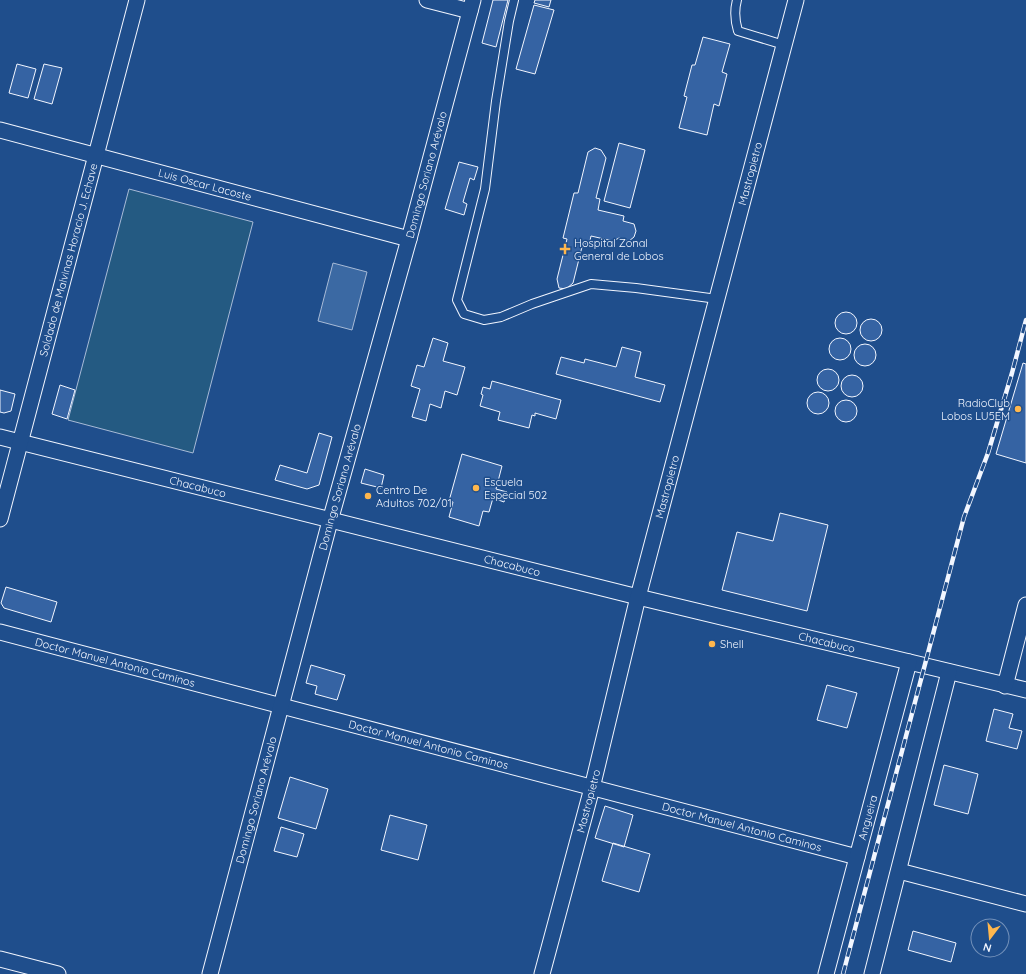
<svg xmlns="http://www.w3.org/2000/svg" width="1026" height="974" viewBox="0 0 1026 974" font-family="Quicksand,sans-serif">
<style>
.green{fill:#245a82;stroke:#a8bbd7}
.water{fill:#3b69a3;stroke:#a8bbd7}
.building{fill:#3563a3;stroke:#f2f6ff}
.lines{fill:none;stroke-linecap:round;stroke-linejoin:round}
.lane-casing{stroke:#f2f6ff;stroke-width:10}
.street-casing{stroke:#f2f6ff;stroke-width:17}
.lane{stroke:#1f4e8c;stroke-width:8}
.street{stroke:#1f4e8c;stroke-width:15}
.rail-casing{stroke:#f2f6ff;stroke-width:4.5}
.rail{stroke:#1f4e8c;stroke-width:3;stroke-dasharray:9;stroke-linecap:butt}
.poi-dot{fill:#ffb74d;stroke:#1f4e8c;stroke-width:1.5}
.labels{text-anchor:middle;dominant-baseline:central;stroke-width:3;stroke-linejoin:round;paint-order:stroke}
.street-label{font-size:11px;fill:#f2f6ff;stroke:#1f4e8c}
.poi-label{font-size:11px;fill:#f2f6ff;stroke:#1f4e8c;text-anchor:start}
</style>
<rect width="100%" height="100%" fill="#1f4e8c"/>
<!-- green -->
<path class="green" d="M129 189 253 222 193 453 68 420Z"/>
<!-- water -->
<path class="water" d="M333 263 367 272 352 330 318 321Z"/>
<!-- building -->
<path class="building" d="M493 0H508L496 47 482 43Z
M535 0H551L549 7 534 3Z
M534 5 554 10 535 74 516 69Z
M703 37 730 44 722 72 727 74 719 106 714 104 707 135 679 128 687 97 684 96 692 65H695Z
M17 64 36 69 28 98 9 93Z
M44 64 62 68 52 104 34 99Z
M619 143 645 150 630 208 604 201Z
M595 148 601 150 606 158 596 198 600 199 598 210 624 216 623 221 634 224 636 231 634 237 629 241 619 238 613 241 591 236 589 245 583 243 573 283 566 289 559 288 557 279 567 239 563 238 574 193H578L588 152Z
M459 162 478 167 474 180 470 178 463 202 467 204 464 215 445 209Z
M835 323a11 11 0 1 1 22 0a11 11 0 1 1-22 0Z
M860 330a11 11 0 1 1 22 0a11 11 0 1 1-22 0Z
M433 338 448 343 443 361 465 367 457 395 445 391 441 408 430 404 426 421 412 417 420 389 411 386 417 365 424 367Z
M829 349a11 11 0 1 1 22 0a11 11 0 1 1-22 0Z
M854 355a11 11 0 1 1 22 0a11 11 0 1 1-22 0Z
M622 347 641 352 635 377 665 385 660 402 556 374 561 357 584 363 585 359 616 367Z
M1023 363 1026 364V463L996 454Z
M817 380a11 11 0 1 1 22 0a11 11 0 1 1-22 0Z
M841 386a11 11 0 1 1 22 0a11 11 0 1 1-22 0Z
M492 381 561 400 556 419 535 413V416L532 415 529 428 498 420 500 412 480 406 483 395 481 394 483 387 490 389Z
M60 385 75 390 67 419 52 414Z
M0 390 15 394 11 411 4 413 0 412Z
M807 403a11 11 0 1 1 22 0a11 11 0 1 1-22 0Z
M835 411a11 11 0 1 1 22 0a11 11 0 1 1-22 0Z
M319 433 332 437 319 485 307 489 275 480 280 465 307 473Z
M462 454 502 466 496 489 507 492 504 502 493 498 489 512 483 511 479 526 449 517 453 502 449 501Z
M365 469 384 475 381 488 361 483Z
M780 513 828 525 807 611 722 590 737 532 773 541Z
M6 587 57 602 51 622 4 608 1 603Z
M311 665 345 675 337 700 315 694 317 686 306 683Z
M827 685 857 693 847 728 817 720Z
M994 709 1013 714 1009 728 1022 731 1017 749 986 741Z
M944 765 978 774 968 814 934 805Z
M290 777 328 789 316 829 278 818Z
M605 806 633 815 624 847 595 838Z
M390 815 427 825 418 860 381 850Z
M281 827 304 834 297 857 274 851Z
M613 843 650 854 639 892 602 881Z
M913 931 956 943 951 962 908 950Z"/>
<g class="lines">
<defs>
<path id="lane" d="M514 0 509 21 496 101 485 189 457 300 464 314 484 320 501 317 532 304 591 284 636 288 717 299
M737 0C734 11 735 21 738 31L784 45"/>
<g id="street">
<path d="M427 0 470 11"/>
<path id="s1" d="M0 130 409 239"/>
<path id="s2" d="M0 437 638 597 1026 690"/>
<path id="s3" d="M0 519 137 0"/>
<path id="s4" d="M0 632 857 857"/>
<path d="M1005 686 1026 605"/>
<path d="M899 871 1026 904"/>
<path d="M0 959 58 974"/>
<path id="s5" d="M210 974 330 521 409 239 473 0"/>
<path id="s6" d="M542 974 592 788 638 597 796 0"/>
<path id="s7" d="M826 974 909 662"/>
<path d="M872 974 949 672"/>
</g>
</defs>
<!-- lane casing -->
<use href="#lane" class="lane-casing"/>
<!-- street casing -->
<use href="#street" class="street-casing"/>
<!-- lane -->
<use href="#lane" class="lane"/>
<!-- street -->
<use href="#street" class="street"/>
<defs>
<path id="rail" d="M843 974 964 517 988 453 1012 373 1026 320"/>
</defs>
<!-- rail casing -->
<use href="#rail" class="rail-casing"/>
<!-- rail -->
<use href="#rail" class="rail"/>
</g>
<!-- markers -->
<g class="poi-dot">
<path d="M563 243h4v4h4v4h-4v4h-4v-4h-4v-4h4z"/>
<circle cx="1018" cy="409" r="4"/>
<circle cx="476" cy="488" r="4"/>
<circle cx="368" cy="496" r="4"/>
<circle cx="712" cy="644" r="4"/>
</g>
<g class="labels">
<!-- street labels -->
<g class="street-label">
<text stroke="none"><textPath href="#s6" startOffset="827">Mastropietro</textPath></text>
<text stroke="none"><textPath href="#s5" startOffset="828">Domingo Soriano Arévalo</textPath></text>
<text stroke="none"><textPath href="#s1" startOffset="212">Luis Oscar Lacoste</textPath></text>
<text stroke="none"><textPath href="#s3" startOffset="268">Soldado de Malvinas Horacio J. Echave</textPath></text>
<text stroke="none"><textPath href="#s5" startOffset="504">Domingo Soriano Arévalo</textPath></text>
<text stroke="none"><textPath href="#s6" startOffset="503">Mastropietro</textPath></text>
<text stroke="none"><textPath href="#s2" startOffset="204">Chacabuco</textPath></text>
<text stroke="none"><textPath href="#s2" startOffset="528">Chacabuco</textPath></text>
<text stroke="none"><textPath href="#s2" startOffset="852">Chacabuco</textPath></text>
<text stroke="none"><textPath href="#s4" startOffset="119">Doctor Manuel Antonio Caminos</textPath></text>
<text stroke="none"><textPath href="#s4" startOffset="443">Doctor Manuel Antonio Caminos</textPath></text>
<text stroke="none"><textPath href="#s5" startOffset="180">Domingo Soriano Arévalo</textPath></text>
<text stroke="none"><textPath href="#s6" startOffset="179">Mastropietro</textPath></text>
<text stroke="none"><textPath href="#s7" startOffset="162">Angueira</textPath></text>
<text stroke="none"><textPath href="#s4" startOffset="767">Doctor Manuel Antonio Caminos</textPath></text>
</g>
<!-- poi labels -->
<g class="poi-label">
<text x="574" y="243">Hospital Zonal<tspan x="574" dy="13">General de Lobos</tspan></text>
<text x="1010" y="403" text-anchor="end">RadioClub<tspan x="1010" dy="13">Lobos LU5EM</tspan></text>
<text x="484" y="482">Escuela<tspan x="484" dy="13">Especial 502</tspan></text>
<text x="376" y="490">Centro De<tspan x="376" dy="13">Adultos 702/01</tspan></text>
<text x="720" y="644">Shell</text>
</g>
</g>
<!-- north arrow -->
<g transform="translate(990 938) rotate(196)"><circle r="19" fill="#1f4e8c" stroke="#7391ba"/>
<path d="M0-3L7 15L0 10L-7 15Z" fill="#ffb74d"/>
<text y="-6" font-size="11" font-weight="bold" text-anchor="middle" fill="#f2f6ff">N</text>
</g>
</svg>
